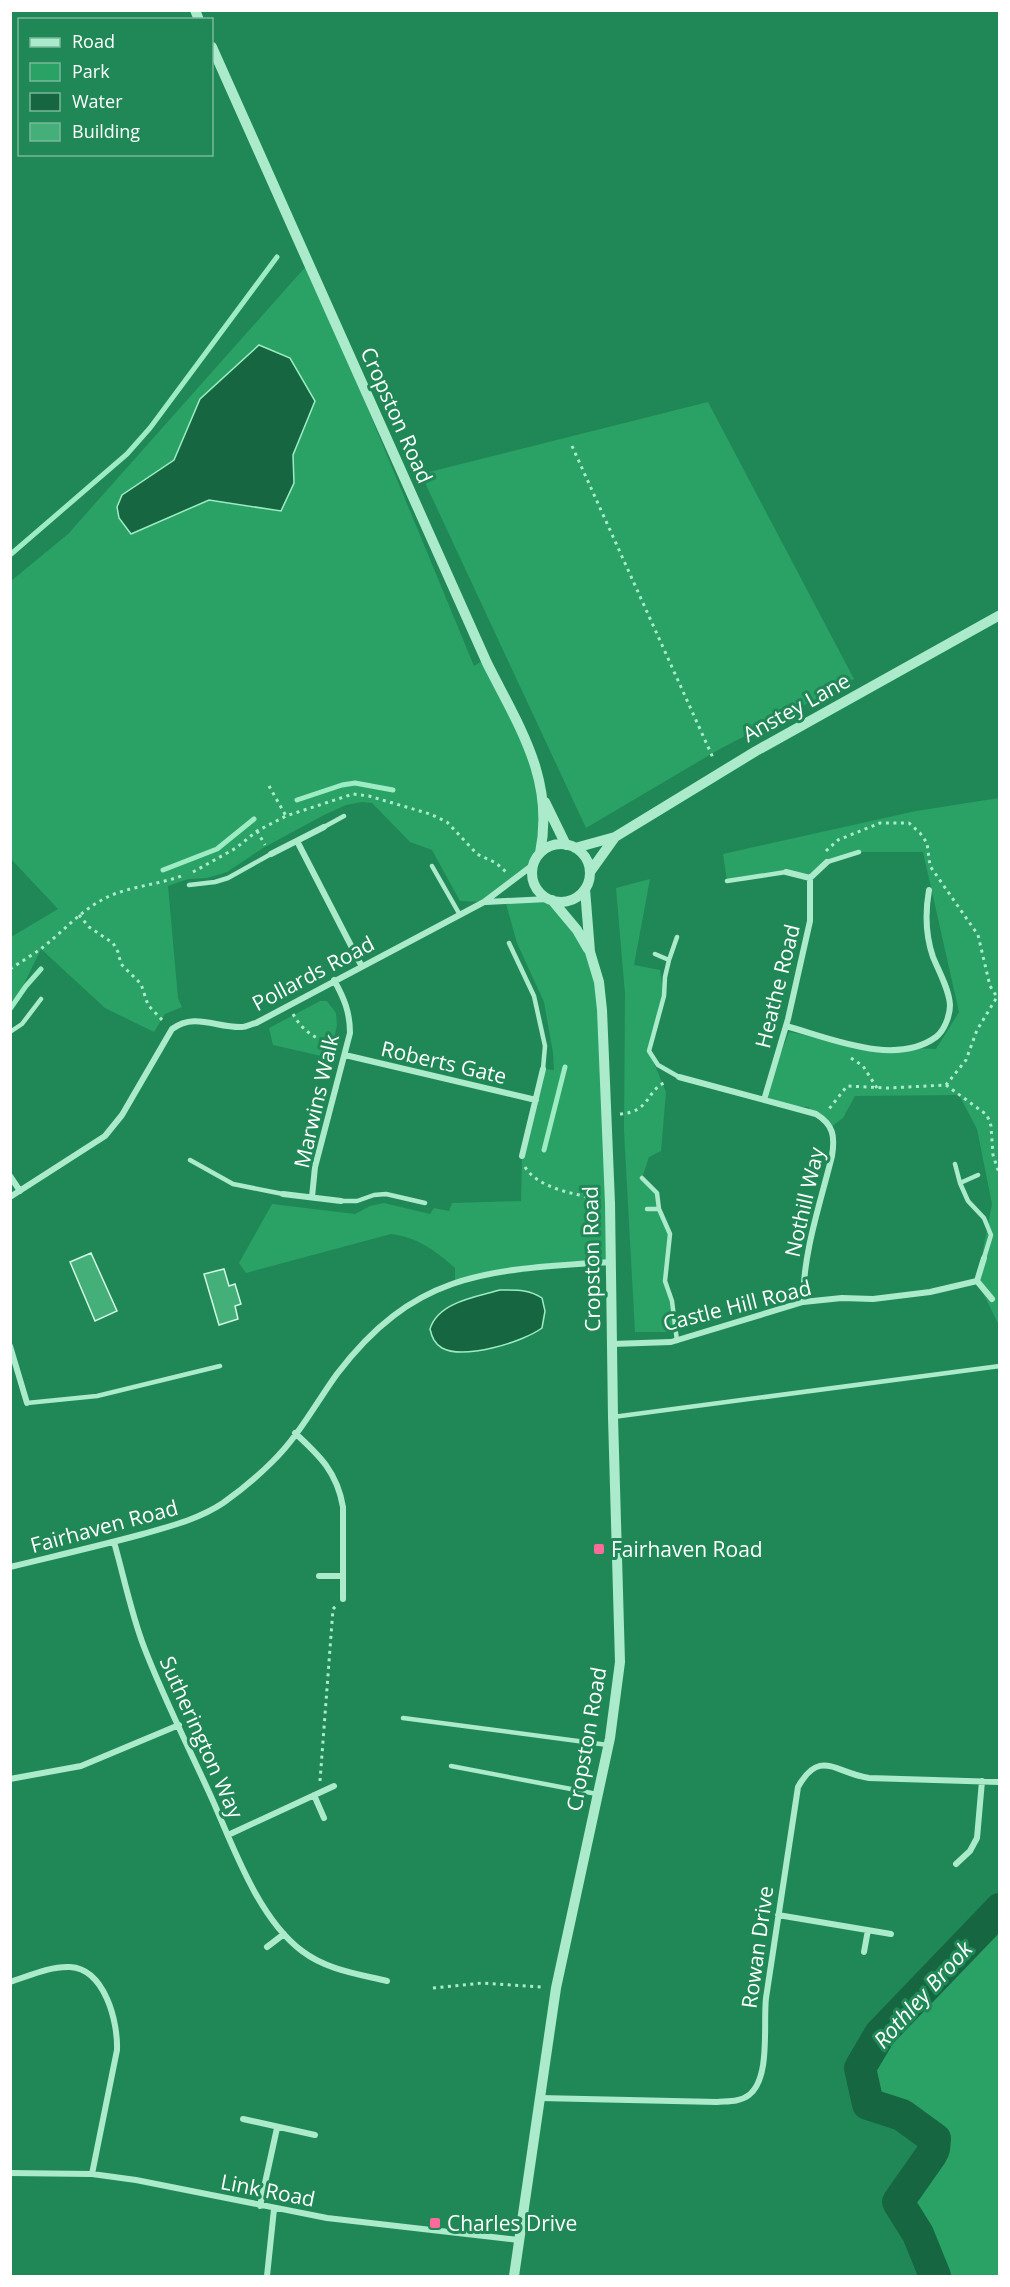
<svg xmlns="http://www.w3.org/2000/svg" width="1010" height="2287" viewBox="0 0 1010 2287" font-family="'Open Sans',sans-serif">
<style>
.green{fill:#2aa165}
.water{fill:#166741;stroke:#9eecc4;stroke-width:1.5}
.lines{fill:none;stroke-linecap:round;stroke-linejoin:round}
.stream{stroke:#9eecc4;stroke-width:5}
.river{stroke:#166741;stroke-width:32}
.building{fill:#45af7a;stroke:#d0f8e4;stroke-width:1.5}
.path{stroke:#abebcb;stroke-width:3;stroke-dasharray:3 4.5;stroke-linecap:butt}
.service{stroke:#abebcb;stroke-width:4.5}
.minor{stroke:#abebcb;stroke-width:6}
.tertiary{stroke:#abebcb;stroke-width:10}
.poi-dot{fill:#f86b9b;stroke:#208856;stroke-width:2}
.labels{text-anchor:middle;dominant-baseline:central;stroke-width:6;stroke-linejoin:round;paint-order:stroke}
.street-label{font-size:21px;fill:#fff;stroke:#208856}
.poi-label{font-size:21px;fill:#fff;stroke:#208856;text-anchor:start}
.water-label{font-size:22px;font-style:italic;fill:#fff;stroke:#208856}
</style>
<rect width="100%" height="100%" fill="#208856"/>
<!-- green -->
<path class="green" d="M308 264 474 666 482 661 538 776 540 853 533 865 484 902 460 901 432 850 410 842 372 803 362 802 346 805 324 815 263 848 227 872 207 878 188 879 168 886 178 998 182 1007 165 1014 154 1032 105 1008 41 949 22 988 11 1002V937L58 909 11 859V581L68 534Z
M708 402 854 679 718 750 586 828 421 474Z
M999 798V1325L977 1281 992 1204 977 1129 959 1095 855 1096 843 1118 831 1127 810 1112 809 1107 787 1106 765 1096 789 1032 862 1046 936 1049 959 1012 923 852H859L827 862 810 878 786 872 727 881 723 854 916 811Z
M650 879 634 965 660 970 664 996 649 1051 666 1092 661 1151 649 1157 642 1178 657 1193 659 1209 670 1234 665 1281 672 1301 676 1332H635L624 1131 625 994 616 888Z
M548 899 577 930 599 982 610 1262 545 1266 455 1282V1268C436 1251 417 1237 391 1234L246 1273 239 1263 272 1204 355 1214 370 1206 384 1203 430 1214 434 1208 449 1211 452 1203 521 1201 522 1156 543 1069 554 1070 553 1053 544 1002 517 943 505 900Z
M320 1001H327L336 1013 337 1025 330 1058 273 1045 269 1028Z
M999 1923V2276H935L918 2234 898 2202 934 2149 935 2139 874 2099 871 2076 884 2037 901 2017 925 2002Z"/>
<!-- water -->
<path class="water" d="M259 345 290 358 315 401 293 455 294 483 281 511 209 500 131 534 119 518 117 507 122 495 174 460 200 399Z
M500 1290C516 1290 529 1289 542 1298L545 1311 542 1328C523 1342 464 1360 442 1348 434 1343 432 1337 430 1329 438 1302 476 1297 500 1290Z"/>
<g class="lines">
<!-- stream -->
<path class="stream" d="M10 555 127 454 150 428 277 257
M297 800 342 785 355 783 393 790
M163 870 217 849 254 819
M10 1009 26 986 41 969
M544 1150 565 1067"/>
<!-- river -->
<path class="river" d="M935 2276 918 2234 898 2202 931 2155 934 2149 935 2139 902 2115 868 2104 860 2068 880 2034 1000 1909"/>
</g>
<!-- building -->
<path class="building" d="M91 1253 117 1311 95 1321 70 1262Z
M224 1269 229 1286 235 1284 241 1304 235 1306 238 1319 219 1325 204 1274Z"/>
<g class="lines">
<!-- path -->
<path class="path" d="M572 446 714 760
M269 786 286 816
M257 831 265 845
M826 851 838 840 880 823H909L920 833 927 843 930 866 978 935 990 986 997 997 977 1030 966 1060 946 1085 888 1088 847 1086 829 1109
M193 872 236 848 257 831 286 816 353 794 369 796 430 814 447 822 477 854 496 863 506 872
M79 915 89 927 113 943 118 952 121 964 141 984 148 1005 165 1023
M10 969C21 962 32 955 42 948 62 932 79 913 100 901 125 886 155 886 181 876
M293 1014C303 1032 317 1040 337 1045
M851 1058 863 1066 877 1088
M946 1085 987 1115 991 1126 993 1155 1000 1176
M620 1114C651 1112 646 1090 666 1082
M525 1167C539 1189 573 1193 596 1199
M320 1781 333 1609 336 1606
M433 1988 482 1983 542 1987"/>
<!-- service -->
<path class="service" d="M324 827 344 816
M827 862 859 852
M432 866 460 915
M727 881 786 872
M189 885 215 882 228 878 271 854
M677 937 669 960 665 977 664 996 649 1051 658 1065 679 1077
M509 943 534 996 545 1046 543 1069
M655 954 669 960
M10 1032 22 1024 41 999
M190 1160 233 1184 283 1194
M955 1164 960 1183 968 1201 984 1218 991 1235 984 1258
M642 1178 657 1193 659 1209 670 1234 665 1281 672 1301 677 1341
M960 1183 978 1175
M341 1201H357L374 1195 386 1194 425 1203
M647 1209H659
M27 1403 97 1396 220 1366
M613 1417 1000 1366
M403 1718 608 1745
M451 1766 597 1794"/>
<!-- minor -->
<path class="minor" d="M297 841 361 965
M271 854 324 827
M786 872 810 878 827 862
M486 902 548 899
M786 1026C830 1038 895 1067 936 1037 944 1031 950 1016 950 1005 949 989 939 972 933 957 925 934 925 913 929 890
M345 1055 536 1100
M679 1077 816 1114C834 1125 835 1137 832 1156 820 1204 803 1253 803 1302
M764 1100 788 1019 810 921V878
M522 1156 543 1069
M10 1176 20 1191
M283 1194 341 1201
M10 1197 105 1136 122 1115 172 1029C195 1012 216 1028 242 1027 246 1027 251 1024 256 1023L484 902 533 865
M312 1197 315 1167 350 1033C350 1012 344 998 334 980
M984 1258 977 1281 992 1299
M612 1344 671 1342 803 1302 842 1298 873 1299 930 1292 977 1281
M10 1346 27 1403
M295 1433C320 1456 337 1472 343 1507V1599
M114 1542C124 1577 131 1613 144 1647 164 1699 190 1750 213 1801 234 1849 259 1919 302 1951 327 1970 358 1974 387 1981
M10 1567C55 1556 99 1546 143 1534 171 1526 199 1519 223 1503 240 1491 257 1477 272 1462 298 1437 316 1403 337 1374 416 1270 490 1270 610 1262
M319 1576H343
M10 1779 81 1766 179 1725
M314 1795 324 1818
M228 1835 334 1786
M956 1864 970 1851 977 1838 982 1781
M778 1915 891 1934
M267 1947 284 1934
M864 1952 868 1930
M10 1982C29 1976 50 1966 70 1967 105 1969 118 2022 117 2050L92 2174
M540 2098 717 2102C728 2101 740 2102 749 2095 771 2078 763 2024 766 1998L798 1787C820 1748 835 1773 869 1778L999 1782
M243 2119 315 2135
M10 2173 92 2174 136 2180 327 2218 519 2240
M260 2206 277 2128
M267 2276 274 2209"/>
<!-- tertiary -->
<path class="tertiary" d="M195 10 199 20
M212 47 487 663C519 727 555 779 540 853
M545 802 566 845
M532 873a29 29 0 1 1 58 0a29 29 0 1 1-58 0Z
M575 848 615 837 756 751 1000 615
M590 872 615 837
M552 900 577 930 588 949
M514 2276 556 1988 610 1738 620 1662 613 1417 610 1203 602 1010 599 982 590 952 585 889"/>
</g>
<!-- markers -->
<g class="poi-dot">
<rect x="593" y="1543" width="12" height="12" rx="3"/>
<rect x="429" y="2217" width="12" height="12" rx="3"/>
</g>
<g class="labels">
<!-- street labels -->
<g class="street-label">
<text transform="translate(397 415) rotate(66)">Cropston Road</text>
<text transform="translate(796 707) rotate(-29)">Anstey Lane</text>
<text transform="translate(313 973) rotate(-28)">Pollards Road</text>
<text transform="translate(777 986) rotate(-76)">Heathe Road</text>
<text transform="translate(444 1062) rotate(13)">Roberts Gate</text>
<text transform="translate(316 1101) rotate(-77)">Marwins Walk</text>
<text transform="translate(804 1202) rotate(-77)">Nothill Way</text>
<text transform="translate(591 1259) rotate(-91)">Cropston Road</text>
<text transform="translate(737 1305) rotate(-14)">Castle Hill Road</text>
<text transform="translate(104 1526) rotate(-15)">Fairhaven Road</text>
<text transform="translate(202 1737) rotate(66)">Sutherington Way</text>
<text transform="translate(586 1739) rotate(-80)">Cropston Road</text>
<text transform="translate(757 1947) rotate(-82)">Rowan Drive</text>
<text transform="translate(268 2190) rotate(11)">Link Road</text>
</g>
<!-- poi labels -->
<g class="poi-label">
<text x="611" y="1549">Fairhaven Road</text>
<text x="447" y="2223">Charles Drive</text>
</g>
<!-- water labels -->
<g class="water-label">
<text transform="translate(922 1994) rotate(-48)">Rothley Brook</text>
</g>
</g>
<!-- border -->
<rect width="1010" height="2287" fill="none" stroke="#ffffff" stroke-width="24"/>
<!-- legend -->
<rect x="18" y="18" width="195" height="138" fill="#208856" stroke="#79b89a" stroke-width="1.5"/>
<rect x="30" y="38" width="30" height="9" fill="#abebcb" stroke="#79b89a" stroke-width="1.5"/>
<text x="72" y="48" font-size="18" fill="#ffffff">Road</text>
<rect x="30" y="63" width="30" height="18" fill="#2aa165" stroke="#79b89a" stroke-width="1.5"/>
<text x="72" y="78" font-size="18" fill="#ffffff">Park</text>
<rect x="30" y="93" width="30" height="18" fill="#166741" stroke="#79b89a" stroke-width="1.5"/>
<text x="72" y="108" font-size="18" fill="#ffffff">Water</text>
<rect x="30" y="123" width="30" height="18" fill="#45af7a" stroke="#79b89a" stroke-width="1.5"/>
<text x="72" y="138" font-size="18" fill="#ffffff">Building</text>
</svg>
